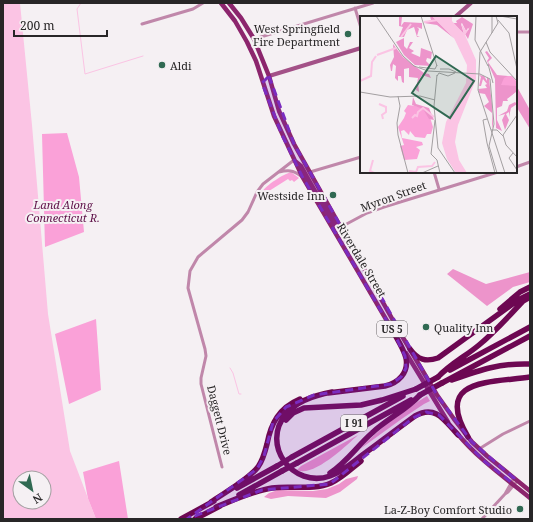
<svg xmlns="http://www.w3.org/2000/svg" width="533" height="522" viewBox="0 0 533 522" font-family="'Noto Serif',serif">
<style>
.green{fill:#faa1d8}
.forest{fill:#ed94cb}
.water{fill:#fbc4e4;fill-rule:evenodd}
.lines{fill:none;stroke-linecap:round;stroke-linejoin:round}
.stream{stroke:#fbc4e4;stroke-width:1}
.street{stroke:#c087aa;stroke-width:3}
.secondary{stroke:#a35187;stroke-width:4}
.primary{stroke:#8c256d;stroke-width:4.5}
.highway{stroke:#6d0752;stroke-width:5.5}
.highway-bridge{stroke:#6d0752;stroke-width:5.5}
.marked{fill:#7b2cbf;fill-opacity:0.2;stroke:#7b2cbf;stroke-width:3;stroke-dasharray:8 5;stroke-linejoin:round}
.poi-dot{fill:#306952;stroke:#f5f0f3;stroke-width:1.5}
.labels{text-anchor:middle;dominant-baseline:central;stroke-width:4;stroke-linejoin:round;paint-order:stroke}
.shield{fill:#f5f0f3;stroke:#666364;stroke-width:1}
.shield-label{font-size:10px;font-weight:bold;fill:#282627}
.poi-label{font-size:11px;fill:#282627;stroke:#f5f0f3;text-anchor:end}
.street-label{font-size:11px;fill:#282627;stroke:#f5f0f3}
.park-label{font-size:11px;font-style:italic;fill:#5d0f47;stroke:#f5f0f3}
.inset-river{fill:none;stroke:#fbc4e4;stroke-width:2}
.inset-road{fill:none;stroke:#a39fa1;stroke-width:1}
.view{fill:#306952;fill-opacity:0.15;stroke:#306952;stroke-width:2}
.inset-edge{fill:none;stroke:#282627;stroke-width:2}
</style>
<rect width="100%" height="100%" fill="#f5f0f3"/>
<!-- green -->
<path class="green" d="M67 133 79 177 84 232 45 247 42 134Z
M291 172 299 178 294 182 292 180 290 181 288 179 269 191 270 193 267 195 263 194 262 192C266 185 284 174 291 172Z
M96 319 101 390 69 404 55 334Z
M119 461 128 519H96L88 499 83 472Z"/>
<!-- forest -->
<path class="forest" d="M516 85 530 110V129L516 106Z
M453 269 486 284 530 272V282L513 287 487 306 447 274Z
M427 396 430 401 424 404 403 418 360 449C380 428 402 411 427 396Z
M358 435C347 445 313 478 297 470L301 466Z
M358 476 357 479 340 492 326 498 288 496 271 499 264 497 269 493 278 490 313 491 327 489 339 484 346 479Z"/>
<!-- water -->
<path class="water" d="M3 3H20L32 125 48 314 70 451 96 519H3ZM20 478H44V502H20Z"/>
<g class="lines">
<!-- stream -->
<path class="stream" d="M81 3 77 9 85 74 143 56
M230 368 233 373 239 394H241"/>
<!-- street -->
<path class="street" d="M355 8 361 28
M142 24 193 9 203 3
M516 32H530
M254 39 373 3
M516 167 530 162
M279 172C288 170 293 170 301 176
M310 172 361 157
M434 172 439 189
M341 227 367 213 384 207 498 172
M479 449 503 434 530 421
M222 467 201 384V378L206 356 205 349 188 288 190 271 198 257 242 220 248 212 257 192 263 184 294 160
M505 494 508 492 517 481
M482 519 505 494 514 478"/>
<!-- secondary -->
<path class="secondary" d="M455 17 471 3
M269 76 361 48"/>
<!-- primary -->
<path class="primary" d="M221 3 235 21 247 42 256 61 274 116 302 176 397 338
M229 3 241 18 254 39 269 76 279 111 294 144 399 331 437 395 454 419 472 442 487 456 530 491
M295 161 301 166 315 191 337 227 342 232
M406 353 448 422
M456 432C477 458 504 477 530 498"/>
<!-- highway -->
<path class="highway" d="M500 309 520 292 530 287
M410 349C418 360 426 362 438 358L518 300 530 294
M450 370 530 327
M438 377C450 364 466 356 479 345 495 332 509 316 523 301L530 297
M452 380C480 370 499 363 530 364
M442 383 530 336
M332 392C315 395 297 401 286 414 260 445 293 489 330 476 342 472 352 463 361 456 379 443 397 429 415 416 436 404 445 421 458 435
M328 393 385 386C398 383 409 373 406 358 404 350 399 342 395 335
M286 420 293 413 304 408 361 405 382 400 416 389
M468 437C433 378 490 383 530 377
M292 457 403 396
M297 463 411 400
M330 473C346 463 358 445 372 433 387 419 406 410 420 395
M237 488 277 466
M239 495 282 471
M211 502C224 493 248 480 258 467 263 460 265 452 267 444 271 423 279 408 300 399
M216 507C234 500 253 491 272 488 291 485 313 491 331 483 342 478 351 469 361 461
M181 519 214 501
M195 519 220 506"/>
<!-- highway-bridge -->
<path class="highway-bridge" d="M416 389 438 377
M420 395 442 383
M277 466 292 457
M282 471 297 463"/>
</g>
<!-- marked area -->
<path class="marked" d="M269 76 294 144 437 395 472 442 514 478 511 482 484 461 439 415 426 412 413 418 330 484 262 490 187 519 257 469 264 456 273 422 286 407 314 395 391 384 401 377 406 368 405 356 395 335 302 176 282 135 262 83Z"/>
<!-- markers -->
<g class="poi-dot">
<circle cx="348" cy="34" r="4"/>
<circle cx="162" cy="65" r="4"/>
<circle cx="333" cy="195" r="4"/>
<circle cx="426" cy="327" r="4"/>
<circle cx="520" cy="509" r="4"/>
</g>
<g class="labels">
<!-- shield labels -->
<g class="shield">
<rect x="377" y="321" width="30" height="16" rx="3"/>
<rect x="341" y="415" width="26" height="16" rx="3"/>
</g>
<g class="shield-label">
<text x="392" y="329">US 5</text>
<text x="354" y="423">I 91</text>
</g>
<!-- poi labels -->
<g class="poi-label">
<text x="340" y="28">West Springfield<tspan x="340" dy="13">Fire Department</tspan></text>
<text x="170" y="65" text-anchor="start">Aldi</text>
<text x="325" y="195">Westside Inn</text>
<text x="434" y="327" text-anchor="start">Quality Inn</text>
<text x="512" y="509">La-Z-Boy Comfort Studio</text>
</g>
<!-- street labels -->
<g class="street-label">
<text transform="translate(393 196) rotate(-20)">Myron Street</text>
<text transform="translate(362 260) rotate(59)">Riverdale Street</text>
<text transform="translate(220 420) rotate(76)">Daggett Drive</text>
</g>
<!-- park labels -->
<g class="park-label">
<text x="63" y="204">Land Along<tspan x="63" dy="13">Connecticut R.</tspan></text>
</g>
</g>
<!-- overview -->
<g transform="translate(360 16)">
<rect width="157" height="157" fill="#f5f0f3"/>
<path d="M143 60H152L157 66V75L148 82 140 70ZM48 89 62 91 69 98 73 111 71 118H67L65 122 55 121 50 115 49 119 44 114 41 115 42 122 62 126 63 129 56 131 60 134 57 143 44 144 40 130 44 129 38 111 44 102 46 97 44 95Z" fill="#faa1d8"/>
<path d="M39 0 42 1 41 10 44 6 62 7V13L57 11 59 13 57 20H60L57 21 54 11 47 14 44 21H39L43 11 39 10ZM70 0H72L95 23 77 9 64 7 71 4ZM102 1 113 8 108 23 105 18 109 13 108 12 106 15 102 7 101 8 104 18 93 7H97L96 5ZM44 22V30L47 33 50 26H53L49 32 54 35 51 37 60 41 61 32 72 36 71 43 67 42 66 45 71 50 55 49 44 39 36 26ZM33 28 43 41 64 57 69 58 71 62 62 59 58 66 59 76 56 74 58 62 49 61V52L44 53V67L42 66 41 60H38V65L35 62 36 50 33 48 32 55H31L30 49 34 41ZM127 35 132 42 128 46 137 59 148 60 144 62 141 69 157 70V75L147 83 148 85H143L142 90 137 92V104L142 115 136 112 135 63 127 45 129 42 125 36ZM119 59 124 60 127 65V61L129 63 132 88 133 108 132 114V97L124 90 129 86 125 78 119 77 118 73 127 72 125 69 127 68 123 63 121 70H119L121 61ZM53 81 56 88 69 92 74 104 69 103 63 93 52 89ZM155 86 157 88 151 92 149 101V96L146 98 149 104 145 114 142 104 145 98 138 100 147 95 149 89Z" fill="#ed94cb"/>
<path d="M72 0H92V5L104 18 101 7 106 15 110 11 105 19 116 44V63L98 109 95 126 99 144 107 157H96L87 143 82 127 86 106 106 67 107 49 94 22Z" fill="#fbc4e4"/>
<path class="inset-river" d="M64 6 78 4M41 21 51 8M17 39 36 32M0 65 11 60 12 46 16 40M19 88 26 91V96L22 99 23 103M52 102 55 99 57 100 58 96 63 92 74 101M13 144 10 155 14 157M49 155 56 156 58 151 72 150 75 146"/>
<path class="inset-road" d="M16 0 43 40 54 50 68 55 120 58 130 63 134 108 129 130 137 157M61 0 77 50M116 0 115 24 128 50M136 0 138 7 120 36 118 74 145 157M140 0 157 3M138 4 149 17 157 53M132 17V0M126 26 130 36 157 65M128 48 133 67M59 51 75 53 77 49M80 53H89L96 56M77 59 74 90 78 132 95 157M77 60 79 57 88 60 95 57M0 76 30 81 60 80 75 84M38 80 40 90 37 107 38 119 48 157M157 99 143 119 146 129 157 141M127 103 123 104 127 127 135 157M75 104 71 138 77 144 80 157M131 114H137L143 120M153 137 149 142 157 154M62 157 78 150"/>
<path class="view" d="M76 40 114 65 90 102 52 77Z"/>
<rect width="157" height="157" class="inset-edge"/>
</g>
<!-- border -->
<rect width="533" height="522" fill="none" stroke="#282627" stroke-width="8"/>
<!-- north arrow -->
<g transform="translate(32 490) rotate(147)"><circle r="19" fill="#f5f0f3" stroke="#a39fa1"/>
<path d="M0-3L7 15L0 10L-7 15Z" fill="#306952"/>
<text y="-6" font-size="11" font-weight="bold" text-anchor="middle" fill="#282627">N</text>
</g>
<!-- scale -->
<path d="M14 30v6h93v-6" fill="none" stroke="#282627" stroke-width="2"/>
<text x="20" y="30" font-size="12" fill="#282627" stroke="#f5f0f3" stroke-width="3" paint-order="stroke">200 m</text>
</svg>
